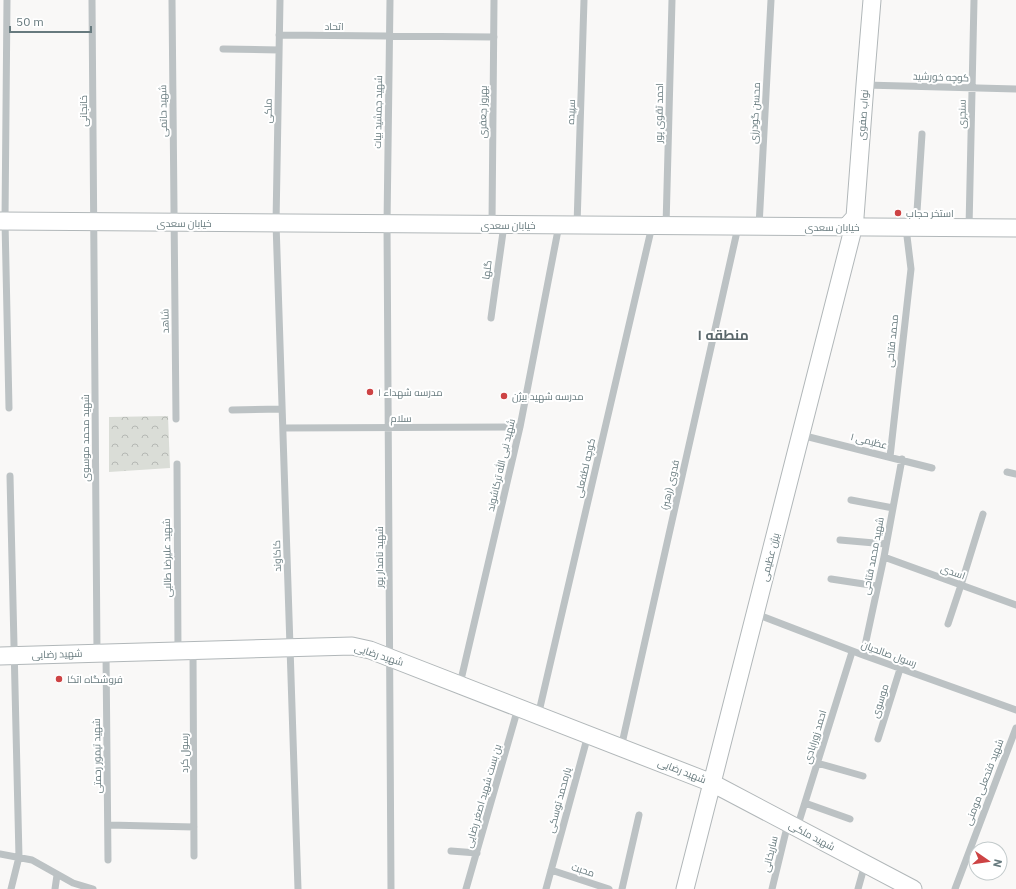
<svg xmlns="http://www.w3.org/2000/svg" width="1016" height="889" viewBox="0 0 1016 889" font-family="'IBM Plex Sans',Cairo,sans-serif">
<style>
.forest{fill:url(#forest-crowns)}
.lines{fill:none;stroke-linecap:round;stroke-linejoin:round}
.major-casing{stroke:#b1b7b9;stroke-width:19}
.minor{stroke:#bcc2c4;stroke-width:7}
.major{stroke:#fff;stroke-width:17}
.poi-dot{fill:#cd4344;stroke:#fff;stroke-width:1.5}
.labels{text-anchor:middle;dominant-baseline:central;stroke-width:4;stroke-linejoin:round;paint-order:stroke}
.street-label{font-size:10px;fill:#677a7e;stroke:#fff}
.poi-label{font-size:10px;fill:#677a7e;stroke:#fff;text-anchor:start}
.district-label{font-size:14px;font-weight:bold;fill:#59666a;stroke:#fff}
</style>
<defs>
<pattern id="forest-crowns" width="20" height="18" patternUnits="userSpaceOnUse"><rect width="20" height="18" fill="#daddd7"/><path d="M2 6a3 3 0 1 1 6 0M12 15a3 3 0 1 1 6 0" fill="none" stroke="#b5b8b4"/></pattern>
</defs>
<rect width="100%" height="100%" fill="#f9f8f7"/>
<!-- forest -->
<path class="forest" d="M168 416 170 468 109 472V417Z"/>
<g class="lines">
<defs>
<path id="major" d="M0 221 1016 228
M0 656 352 646 370 650 712 783 913 889
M685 889 852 233 846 227 855 217 865 85 872 0"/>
</defs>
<!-- major casing -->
<use href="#major" class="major-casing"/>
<!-- minor -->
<path class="minor" d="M7 0 5 221 9 408
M92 0 97 653
M172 0 176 419
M280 0 276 223 298 889
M390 0 387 224 391 889
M279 35 494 37
M223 49 279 50
M865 85 1016 89
M492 224 494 0
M577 225 584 0
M666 226 672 0
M759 226 771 0
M916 227 922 134
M969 228 974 0
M491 318 504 225
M232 410 282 409
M283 428 520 427
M801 435 932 468
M890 457 911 269 906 228
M177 464 178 651
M1007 472 1016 474
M10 476 19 857 11 889
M851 500 893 508
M840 540 886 544
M884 557 1016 605
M831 579 877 586
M756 614 863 655 1016 710
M948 624 961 585 983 514
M193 651 194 856
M106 653 108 860
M863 655 884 557 902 459
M460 684 520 427 559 225
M538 716 652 226
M878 739 900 669
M621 748 738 227
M817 763 863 776
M805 803 850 819
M108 825 194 827
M797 828 852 652
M451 851 477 853
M0 854 32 860 73 883 93 889
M551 870 609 889
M55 889 57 875
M466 889 518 708
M546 889 588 735
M622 889 639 815
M772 889 788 823
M858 889 865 864
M955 889 1016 728"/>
<!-- major -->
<use href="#major" class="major"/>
</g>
<!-- markers -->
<g class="poi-dot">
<circle cx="898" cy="213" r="4"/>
<circle cx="370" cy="392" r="4"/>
<circle cx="504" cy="396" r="4"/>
<circle cx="59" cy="679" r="4"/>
</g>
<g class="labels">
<!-- street labels -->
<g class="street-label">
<text x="334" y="26">اتحاد</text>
<text transform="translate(941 77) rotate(2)">کوچه خورشید</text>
<text transform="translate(83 111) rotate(-90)">خانجانی</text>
<text transform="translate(163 111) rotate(-91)">شهید حاتمی</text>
<text transform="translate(268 111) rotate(-89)">ملکی</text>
<text transform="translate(378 112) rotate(-89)">شهید جمشید بیات</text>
<text transform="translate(483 112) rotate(-89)">بهروز جعفری</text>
<text transform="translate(571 112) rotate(-88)">سپیده</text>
<text transform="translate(659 113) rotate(-89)">احمد تقوی پور</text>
<text transform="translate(755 113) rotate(-87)">محسن گودرزی</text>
<text transform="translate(962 114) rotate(-89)">سنجری</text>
<text transform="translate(863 115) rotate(-86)">نواب صفوی</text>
<text x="184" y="223">خیابان سعدی</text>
<text x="508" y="225">خیابان سعدی</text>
<text x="832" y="227">خیابان سعدی</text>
<text transform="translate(487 270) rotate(-82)">گلها</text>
<text transform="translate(165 321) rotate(-91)">شاهد</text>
<text transform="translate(892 341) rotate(-84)">محمد فتاحی</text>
<text x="401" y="418">سلام</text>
<text transform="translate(85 438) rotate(-90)">شهید محمد موسوی</text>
<text transform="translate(869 441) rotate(14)">عظیمی ۱</text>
<text transform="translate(501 465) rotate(-77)">شهید نبی الله ترکاشوند</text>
<text transform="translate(585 468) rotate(-77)">کوچه لطفعلی</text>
<text transform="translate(670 485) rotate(-77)">فدوی (رهبر)</text>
<text transform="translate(277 556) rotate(-92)">کاکاوند</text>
<text transform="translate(873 556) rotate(-79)">شهید محمد فتاحی</text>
<text transform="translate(379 557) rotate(-90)">شهید نامدار پور</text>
<text transform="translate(770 557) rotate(-76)">بیژن عظیمی</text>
<text transform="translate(167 558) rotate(-91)">شهید علیرضا طالبی</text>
<text transform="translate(953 572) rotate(20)">اسدی</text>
<text transform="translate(57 654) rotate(-2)">شهید رضایی</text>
<text transform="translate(889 654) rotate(20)">رسول صالحیان</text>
<text transform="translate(379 655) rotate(18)">شهید رضایی</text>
<text transform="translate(880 701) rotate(-72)">موسوی</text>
<text transform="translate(815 737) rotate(-73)">احمد زورابادی</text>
<text transform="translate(184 753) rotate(-90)">رسول کرد</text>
<text transform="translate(97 756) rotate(-91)">شهید تیمور رحمتی</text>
<text transform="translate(682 771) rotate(21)">شهید رضایی</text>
<text transform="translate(984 782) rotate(-69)">شهید فتحعلی مومنی</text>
<text transform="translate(483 796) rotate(-74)">بن بست شهید اصغر رضایی</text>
<text transform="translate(559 800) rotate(-75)">یارمحمد توسکی</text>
<text transform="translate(812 836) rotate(28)">شهید ملکی</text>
<text transform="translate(770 854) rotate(-76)">ساریخانی</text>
<text transform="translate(583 870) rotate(18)">محبت</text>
</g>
<!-- poi labels -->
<g class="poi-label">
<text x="906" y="213">استخر حجاب</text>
<text x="378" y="392">مدرسه شهداء ۱</text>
<text x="512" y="396">مدرسه شهید بیژن</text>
<text x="67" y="679">فروشگاه اتکا</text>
</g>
<!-- district labels -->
<g class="district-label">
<text x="723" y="335">منطقه ۱</text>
</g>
</g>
<!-- north arrow -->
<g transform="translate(988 861) rotate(103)"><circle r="19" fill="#ffffff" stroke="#c2cacb"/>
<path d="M0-3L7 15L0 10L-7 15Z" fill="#cd4344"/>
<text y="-6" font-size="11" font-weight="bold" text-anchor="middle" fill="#677a7e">N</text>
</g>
<!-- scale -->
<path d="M10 26v6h81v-6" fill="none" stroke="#677a7e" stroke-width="2"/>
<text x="16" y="26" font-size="12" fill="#677a7e" stroke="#ffffff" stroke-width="3" paint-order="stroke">50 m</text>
</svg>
